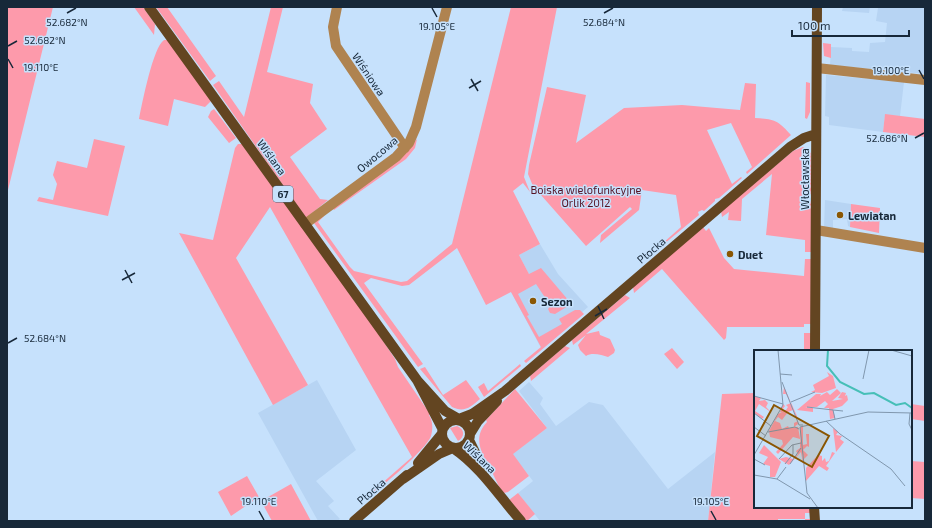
<svg xmlns="http://www.w3.org/2000/svg" width="932" height="528" viewBox="0 0 932 528" font-family="'Exo 2',sans-serif">
<style>
.built{fill:#b7d4f3}
.green{fill:#fd9aab}
.lines{fill:none;stroke-linecap:round;stroke-linejoin:round}
.minor{stroke:#af8350;stroke-width:10}
.major{stroke:#634521;stroke-width:10}
.ticks{fill:none;stroke:#172839;stroke-width:1.5}
.poi-dot{fill:#8a5602;stroke:#c6e1fc;stroke-width:1.5}
.labels{text-anchor:middle;dominant-baseline:central;stroke-width:3;stroke-linejoin:round;paint-order:stroke}
.shield{fill:#c6e1fc;stroke:#4c6074;stroke-width:1}
.shield-label{font-size:10px;font-weight:bold;fill:#172839}
.street-label{font-size:11px;fill:#172839;stroke:#c6e1fc}
.park-label{font-size:11px;fill:#551224;stroke:#c6e1fc}
.poi-label{font-size:11px;font-weight:bold;fill:#172839;stroke:#c6e1fc;text-anchor:start}
.inset-river{fill:none;stroke:#46bfb7;stroke-width:2}
.inset-road{fill:none;stroke:#8097ae;stroke-width:1}
.view{fill:#8a5602;fill-opacity:0.15;stroke:#8a5602;stroke-width:2}
.inset-edge{fill:none;stroke:#172839;stroke-width:2}
.ticks-label{font-size:10px;text-anchor:middle;fill:#172839;stroke:#c6e1fc;stroke-width:3;stroke-linejoin:round;paint-order:stroke}
</style>
<rect width="100%" height="100%" fill="#c6e1fc"/>
<!-- built -->
<path class="built" d="M843 7H870L869 13 842 11Z
M875 7H925V74L830 65 831 47 852 48V51L869 52 870 43 885 42 887 23 876 21 878 8Z
M826 75 904 82 900 116 885 115 883 132 829 125V117L825 116Z
M825 200 851 204 850 227 848 226 847 219 833 220V231L824 229Z
M540 244 558 274 588 307 541 348 511 292 532 280 519 255Z
M317 380 356 450 316 481 334 501 328 506 340 519 337 521H318L258 413Z
M529 382 543 398 540 404 556 426 589 402 603 405 668 489 715 452 708 521H540L518 493 533 481 512 454 547 428 519 391Z"/>
<!-- green -->
<path class="green" d="M7 7H53L7 194Z
M134 7H143L155 24 154 35Z
M156 7H167L216 76 210 81Z
M271 7H283L267 72 313 84 310 103 327 129 290 157 320 199 328 200 306 218 213 85 219 81 244 117Z
M511 7H557L524 177 530 192 523 183 513 191 540 244 519 255 529 274 541 268 569 301 548 302 536 284 518 294 529 315 527 316 539 337 562 324 559 319 575 310H580L584 314 526 363 524 361 541 347 511 292 486 305 457 248 409 285 402 286 371 278 364 283 423 364 418 367 314 223 320 216H324L318 222 350 267 354 271 401 282 407 281 452 244Z
M164 40H168L211 101 205 107 174 99 168 126 139 119C142 104 153 47 164 40Z
M823 43 831 44V58L824 56Z
M806 82 810 83V112L807 119 805 118Z
M745 83 756 84 755 118C774 119 778 120 791 135L747 174 746 172 752 167 731 123 707 130 732 184 741 177 742 178 719 198 715 199V201L704 211 702 210 698 212 699 215 664 244 663 243 681 227 676 195 642 190 639 210 600 243 601 235 632 209 630 207 586 246 533 186 528 174 529 165 547 87 586 95 576 143 624 108 682 105 740 110Z
M214 109 236 138 229 143 208 117 211 111Z
M885 114 925 119V137L883 132Z
M94 139 125 146 108 216 37 201 39 197 53 200 57 184 53 175 57 161 87 168Z
M417 139 415 148 406 159 334 210 332 207 407 150Z
M238 144H242L376 330 395 359 398 367 430 414 429 415C433 422 433 428 431 436 426 450 379 489 365 500L364 499 412 457 270 207 236 258 308 385 273 405 179 233 213 240 235 148Z
M803 147 811 153V194L805 195V199L812 202V252H805V240L766 235 772 174 742 199 741 221 728 220 729 212 722 217 721 211 793 151Z
M851 204 880 208 879 233 850 227Z
M703 227 706 231 709 228 724 258 734 269 804 276 805 259H811V324H804V327H727L726 338 724 340 662 269 634 293 633 287Z
M625 295 630 298 586 334 599 331 600 335 610 339 615 350 614 353 608 357C602 355 592 352 586 356L580 350 578 345 586 335 573 345 572 340Z
M573 303 555 314 550 313 548 309 552 304Z
M804 333H811V351H804Z
M565 346 570 348 531 381 530 376Z
M672 348 684 362 677 369 664 354Z
M520 364 521 366 484 397 478 387 484 383 488 391Z
M425 367 443 395 466 380 480 399C471 407 464 413 452 407L420 369Z
M515 389 547 428 513 454 529 476 508 492 504 493C498 486 496 480 492 472 483 455 471 439 487 422L486 420Z
M755 393V507H811V513H805V519H810V521H805V519H778V521H708L722 394Z
M911 404 925 406V421L911 419Z
M457 426C465 429 465 437 458 441L450 428Z
M911 461 925 462V499L911 498Z
M247 476 259 497 231 516 218 492Z
M291 484 311 521H272L261 501Z
M518 493 535 514 527 521 509 500Z"/>
<g class="lines">
<!-- minor -->
<path class="minor" d="M337 7 333 27 336 46 405 148
M817 68 925 80
M305 224 396 157 409 143 416 127 447 7
M816 230 925 248"/>
<!-- major -->
<path class="major" d="M149 7 417 380 442 428
M815 351 817 7
M417 380 445 411 459 419 472 414 505 391 790 147 804 138 816 134
M442 434a14 14 0 1 1 28 0a14 14 0 1 1-28 0Z
M470 434 478 421 497 401
M469 440 484 471
M418 463 441 435
M403 479 439 454 453 448C481 467 499 496 521 521
M814 507 815 521
M354 521 407 475"/>
</g>
<!-- ticks -->
<path class="ticks" d="M432 8 437 17M67 13 76 8M604 13 613 8M8 46 17 41M8 59 13 68M919 70 924 79M471 79 478 91M469 88 481 81M915 138 924 133M125 270 132 283M122 280 135 273M598 306 604 319M595 316 607 309M8 343 17 338M259 511 264 520M711 511 716 520"/>
<!-- markers -->
<g class="poi-dot">
<circle cx="840" cy="215" r="4"/>
<circle cx="730" cy="254" r="4"/>
<circle cx="533" cy="301" r="4"/>
</g>
<g class="labels">
<!-- shield labels -->
<rect class="shield" x="273" y="186" width="20" height="16" rx="3"/>
<g class="shield-label">
<text x="283" y="194">67</text>
</g>
<!-- street labels -->
<g class="street-label">
<text transform="translate(369 74) rotate(56)">Wiśniowa</text>
<text transform="translate(377 154) rotate(-40)">Owocowa</text>
<text transform="translate(272 157) rotate(54)">Wiślana</text>
<text transform="translate(804 179) rotate(-90)">Włocławska</text>
<text transform="translate(651 250) rotate(-41)">Płocka</text>
<text transform="translate(480 457) rotate(44)">Wiślana</text>
<text transform="translate(371 491) rotate(-41)">Płocka</text>
</g>
<!-- park labels -->
<g class="park-label">
<text x="586" y="189">Boiska wielofunkcyjne<tspan x="586" dy="13">Orlik 2012</tspan></text>
</g>
<!-- poi labels -->
<g class="poi-label">
<text x="848" y="215">Lewiatan</text>
<text x="738" y="254">Duet</text>
<text x="541" y="301">Sezon</text>
</g>
</g>
<!-- overview -->
<g transform="translate(754 350)">
<rect width="158" height="158" fill="#c6e1fc"/>
<path d="M73 22 79 26 82 38 68 43 57 42 61 40 59 35 75 26ZM30 37 43 66 44 74 40 77V73L44 71 39 60 34 62 28 70 24 67 21 71 26 73 28 79 34 76 35 78 44 77 47 94 46 78 48 76 55 75 49 76V95L53 94 52 84H55V97L53 96 49 100 54 105 50 109 48 100 50 120 47 102 35 115 25 109 32 107 39 109 44 104 42 101 46 98V89L39 87 24 104 22 102 29 94 28 90 16 87 15 81 24 64 28 62H26L29 54 31 56 28 60H32L34 57 32 55 37 53 32 44H29ZM83 39 87 43 78 51 89 49 84 48 88 42 92 43 91 46 93 45 94 50 88 56 79 59 81 68 76 69 75 58H70L74 54 71 51 63 57H51L59 58V62L43 60 62 44H67L66 46 73 42 76 45ZM0 46 7 48 5 51 11 50 14 53 12 57 18 63 5 54 1 61 10 67 8 69 0 63ZM79 78 84 82 82 85 88 86 86 89 90 92 82 102ZM10 95 27 112 21 127H16V116L9 114 14 107 5 103ZM78 102 81 103 72 116 75 118 73 121 65 116 52 131V118L64 105 68 106V111L71 108 72 112 75 111Z" fill="#fd9aab"/>
<path class="inset-river" d="M74 0 73 16 86 32 110 44 120 43 142 55 151 53 158 58"/>
<path class="inset-road" d="M137 0 158 6M26 24 38 25M109 29 115 0M28 32 45 75H49M0 46 29 54M37 52 61 42M53 57 79 60M0 63 17 76M156 63 155 74 158 80M81 69 79 60 89 61M72 71 86 84 137 119 151 136M0 77 12 86M46 77 114 62 158 63M46 77 53 143 64 158M14 82 41 77 45 79M0 105 29 55 24 0M0 109 11 115M25 109 38 95 47 93M31 114 39 104V95M36 114 47 98M0 125 23 129 56 149M23 129 32 117"/>
<path class="view" d="M20 55 75 86 58 117 3 86Z"/>
<rect width="158" height="158" class="inset-edge"/>
</g>
<g class="ticks-label">
<text x="604" y="26">52.684°N</text>
<text x="67" y="26">52.682°N</text>
<text x="437" y="30">19.105°E</text>
<text x="45" y="44">52.682°N</text>
<text x="41" y="71">19.110°E</text>
<text x="891" y="74">19.100°E</text>
<text x="887" y="142">52.686°N</text>
<text x="45" y="342">52.684°N</text>
<text x="259" y="505">19.110°E</text>
<text x="711" y="505">19.105°E</text>
</g>
<!-- border -->
<rect width="932" height="528" fill="none" stroke="#172839" stroke-width="16"/>
<!-- scale -->
<path d="M792 30v6h117v-6" fill="none" stroke="#172839" stroke-width="2"/>
<text x="798" y="30" font-size="12" fill="#172839" stroke="#c6e1fc" stroke-width="3" paint-order="stroke">100 m</text>
</svg>
